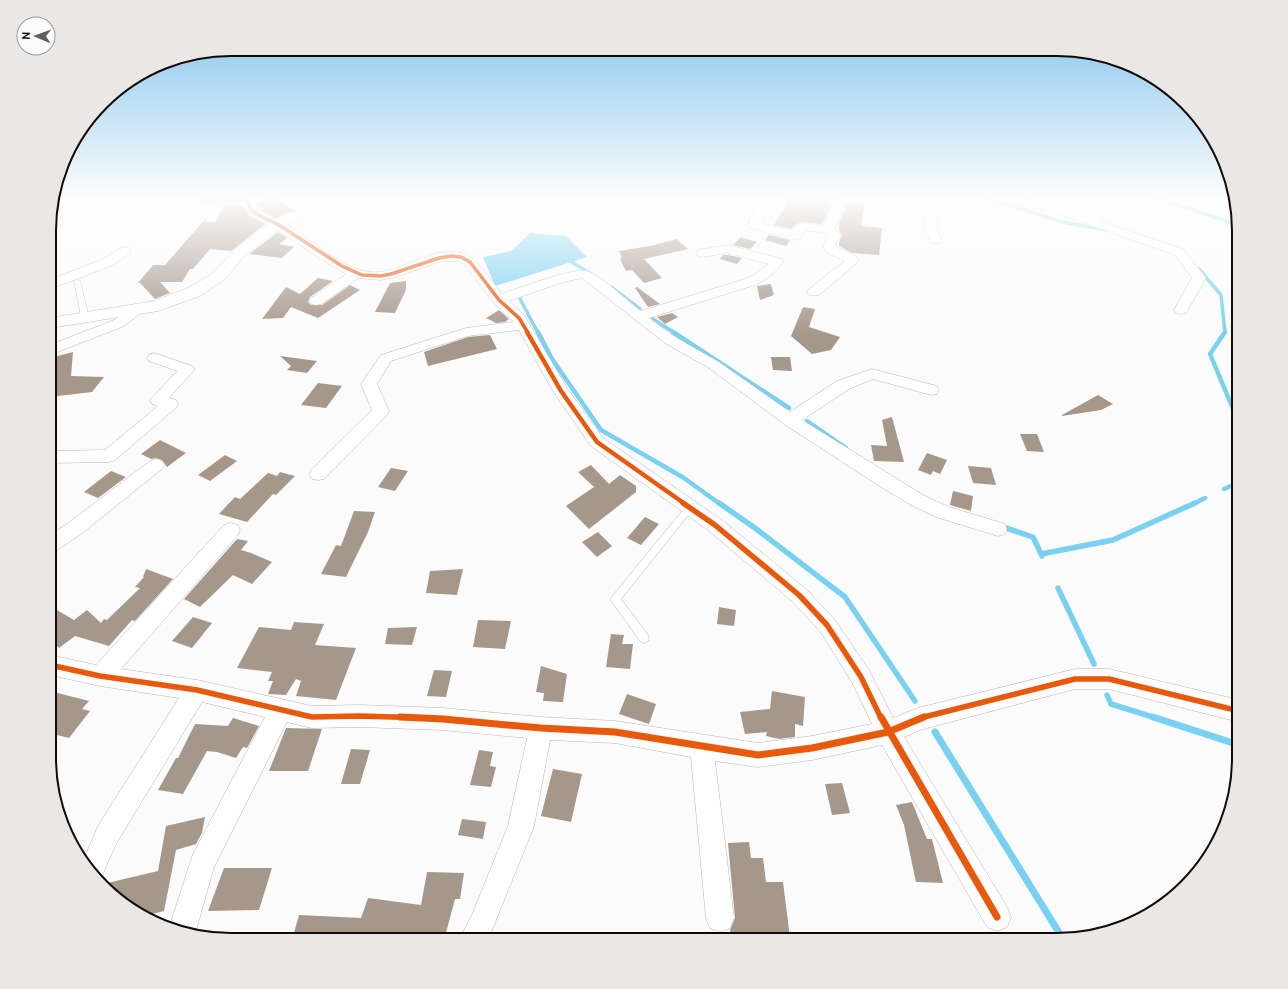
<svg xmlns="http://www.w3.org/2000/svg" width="1288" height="989" viewBox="0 0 1288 989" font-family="Cabin,sans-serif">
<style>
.water{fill:#78d1f0}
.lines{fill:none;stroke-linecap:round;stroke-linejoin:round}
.stream-far3{stroke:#78d1f0;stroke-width:3.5}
.stream-far2{stroke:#78d1f0;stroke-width:4.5}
.stream-far1{stroke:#78d1f0;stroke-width:5.5}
.stream{stroke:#78d1f0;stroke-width:7}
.building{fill:#a6978b}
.lane-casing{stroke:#bab4b1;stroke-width:1}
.street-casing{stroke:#bab4b1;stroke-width:1}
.secondary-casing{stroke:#bab4b1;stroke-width:1}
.lane{fill:#fefefe;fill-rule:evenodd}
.street{fill:#fefefe;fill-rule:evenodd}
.secondary{fill:#fefefe;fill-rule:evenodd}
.cycleway-far3-casing{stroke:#fbfbfb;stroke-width:5.5}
.cycleway-far2-casing{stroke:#fbfbfb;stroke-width:6}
.cycleway-far1-casing{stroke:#fbfbfb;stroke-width:8}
.cycleway-casing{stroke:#fbfbfb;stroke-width:10}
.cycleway-far3{stroke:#e8590c;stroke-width:3.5}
.cycleway-far2{stroke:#e8590c;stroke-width:4.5}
.cycleway-far1{stroke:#e8590c;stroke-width:5.5}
.cycleway{stroke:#e8590c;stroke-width:7}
.rim{fill:none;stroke:#140a05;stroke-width:2}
</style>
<rect width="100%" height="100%" fill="#fbfbfb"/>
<!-- water -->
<path class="water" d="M530 233 566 236 587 257 495 286 483 257 511 251Z"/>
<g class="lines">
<!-- stream-far3 -->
<path class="stream-far3" d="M984 198 1067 223 1107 230
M1157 198 1238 225
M567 259 591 274
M1199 269 1221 295 1225 333
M611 287 640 309
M517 293 538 333
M653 319 675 333"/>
<!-- stream-far2 -->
<path class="stream-far2" d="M538 332 552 359 601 430 684 478 720 504
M673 332 789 408
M807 421 846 448
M1224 489 1233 485 1239 423 1210 354 1225 332
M1193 504 1205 498"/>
<!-- stream-far1 -->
<path class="stream-far1" d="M719 503 755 528 845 597 915 701
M1000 526 1033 537 1042 556
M1041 554 1113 540 1195 503
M1058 588 1094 664
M1107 695 1111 704 1156 718"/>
<!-- stream -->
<path class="stream" d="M1153 717 1239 745
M935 732 1063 939"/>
</g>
<!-- building -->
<path class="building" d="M270 198H273L294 210 276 218 264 212 255 203Z
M791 198H819L834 199 822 224 802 222 797 224 791 229 774 225Z
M849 200 865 202 861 226 882 228 879 255 852 253 839 246V242L842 235 839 231V223Z
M223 206H242L251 217 265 224 231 251 210 249 193 269H190L182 282H160L170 293 155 299 140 283H138L153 265H165L206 218 205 222H215Z
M278 232 287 238 279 244 294 247 282 258 249 254Z
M769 235 790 240 786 246 765 240Z
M741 237 757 242 750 249 733 245Z
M677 239 688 249 644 259 662 278 644 283 632 270 626 271 620 259 622 258 619 251 650 246Z
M723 255H728L742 258 737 264 720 259Z
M318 278 333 281 310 297 308 302 311 305H322L350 285 360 290 318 318 291 307 283 318 262 319 286 287 300 294Z
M406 281V290L395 313 375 312 390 283Z
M771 284 774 295 760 300 757 286Z
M637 287 660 304 648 307 635 288Z
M803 307 815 309 809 327 840 337 831 350 812 354 791 336Z
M499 310 509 319 505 322 496 323 486 318Z
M672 313 678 317 665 324 657 317Z
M490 335 497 349 428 366 424 352 468 337Z
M73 352 71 376 104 377 92 392 50 397V358Z
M280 356 317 361 307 373 287 370 291 366Z
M771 357H790L792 371 773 370Z
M318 383 342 386 326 408 301 405Z
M1098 395 1113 404 1101 410 1062 416V415Z
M892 417 904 462 874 461 871 445 887 446 882 420Z
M1020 434H1037L1044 452 1027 451Z
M160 440 186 453 167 467 162 460 156 458 151 459 141 454Z
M927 453 947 460 940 474 933 471 931 475 918 470Z
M225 455 237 461 210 481 198 475Z
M591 465 609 484 620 475 636 486V492L589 529 566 506 594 487 578 472Z
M968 466 991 468 996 485 973 483Z
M391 468 408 471 395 491 378 487Z
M111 471 126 477 98 498 84 492Z
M280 472 295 476 276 495 273 494 247 522 219 514 235 497 240 499 268 473 277 476Z
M953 491 973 496 971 511 950 505Z
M354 511 375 512 368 532 346 577 321 574 336 545 341 546Z
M645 517 659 524 641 545 627 538Z
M598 532 612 546 597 557 582 542Z
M237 539 248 541 241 550 251 553 272 562 252 584 233 575 200 607 184 599Z
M146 569 173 579 135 621 132 620 109 646 75 636 59 648 50 638V606L74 620 87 610 101 623 104 619 107 620 140 588 135 587 144 577H143Z
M463 569 457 595 426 593 430 571Z
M719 607 736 610 734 626 717 624Z
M193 617 212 623 192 648 172 641Z
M478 620 511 621 505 649 473 647Z
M294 622 324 624 315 645 356 648 336 700 296 696 301 681 296 679 286 695 268 694 273 681H268L272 672 237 668 259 627 291 630Z
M417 627 412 645 385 644 388 628Z
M611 634 624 635 622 644H633L630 669 606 667Z
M541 666 567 674 563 702 543 701 544 693 536 692Z
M434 670 452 671 446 697 427 696Z
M50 691 89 701 82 709 90 711 69 738 49 733Z
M772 691 805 697 803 726 795 724V737L779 739 766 736 767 732 745 734 740 712 770 709Z
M627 694 656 704 649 724 619 714Z
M233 718 259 726 247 748 243 747 236 758 217 752 207 751 183 794 158 790 176 758H178L195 724 228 726Z
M286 728 322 729 308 771H269Z
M351 749 370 750 360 784H341Z
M479 750 493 752 490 766 496 767 491 787 470 785Z
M553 769 582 774 571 822 541 816Z
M842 783 850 813 832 815 825 784Z
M912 802 927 839H932L943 883 916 882 904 825 896 805Z
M205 817 202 833 196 844 176 850 164 911 145 916 111 895 103 884 158 871 166 826Z
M462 819 486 822 483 839 458 835Z
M749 842 751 858H763L766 882H783L790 938H731L730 930 735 918 728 843Z
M224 868H272L259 910 208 911Z
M427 872 464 873 460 899H455L444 940H292L299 915 361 918 368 898 421 905Z"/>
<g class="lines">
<defs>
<path id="lane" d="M77 279 80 281 89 317 85 319 81 317 74 281Z
M690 503 693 505 695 507 693 509 621 599 648 635 649 638 648 641 644 643 640 641 610 599 687 505Z"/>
<path id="street" d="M202 198H251C253 201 254 206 257 208 264 216 275 218 284 223 311 238 347 276 380 272 407 269 437 244 465 254 479 260 492 282 502 294 516 289 575 267 587 271 602 276 627 301 641 311L745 279 757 273 768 264 728 253 702 257 698 256 696 253 698 250 728 245 782 259 783 262C776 272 766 280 755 285L649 318 675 337 719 362 790 412 837 381 872 369 937 386 939 390 937 394 931 395 873 379 849 389 802 420 923 495 949 507 1005 524 1007 529 1005 534 998 536 936 517 911 505 881 487 784 424 709 368 665 343 582 278 560 283 509 301 524 315 567 388 603 438 722 520 806 589 834 619 869 670 893 718 918 708 1075 669H1109L1239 700V722L1109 689H1075L920 730 904 737 1007 907 1011 917 1007 927 997 931 987 927 882 745 812 760 758 767 715 761 734 918 730 928 720 932 710 928 706 918 691 757 615 743 550 740 534 826 488 940H459L472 915 508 826 527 738 443 730 359 727 312 728 287 722 214 867 195 934 169 928 193 854 265 717 202 702 116 844 100 880 84 859 98 826 179 698 100 686 50 675V655L96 665 224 525 231 523 238 525 240 530 238 535 121 669 197 680 312 706 359 705 443 708 541 717 615 721 758 743 812 736 872 724 853 684 820 631 792 601 708 530 591 446 553 391 519 330 468 336 391 361 377 384 389 411 387 415 324 479 318 480 312 479 309 474 312 469 372 410 361 384 381 355 466 328 514 322 494 303 465 265 458 261H441L396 277 381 280 358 278 321 304 316 305 311 304 309 301 311 298 346 274 319 258 275 228 252 216 246 210 243 204H203L199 203 197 201Z
M758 198H770L761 223 792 231C799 219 811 224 823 226L836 198H848L834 229 841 235 835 246 857 257 858 262 819 295H809L807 292 809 289 845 261 826 252 823 246 828 236 823 233 805 230 799 239 795 240 750 228 748 225Z
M936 198H948L935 224 942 240 940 243H932L923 224Z
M1004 198C1033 196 1063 208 1090 217L1106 198H1118L1099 221 1183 249 1206 278 1186 313 1181 314 1176 313 1174 310 1192 278 1175 255 1056 213 1006 200Z
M125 247 129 248 131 251 129 254 113 265 50 289V280L103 259 121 248Z
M138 306 143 307 145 310 124 326 50 355V345L114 320 133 307Z
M154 353 192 366 195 369 169 398 176 400 178 404 176 408 115 460 109 462 50 463V451L105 450 158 406 152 404 150 400 177 371 149 361 147 358 149 355Z
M156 459 162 461 165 465 162 469 81 534 57 550 50 553V535L67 524 150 461Z"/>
<path id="secondary" d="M326 198H344L342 201 282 227 246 254 225 279 200 296 158 311 50 328V318L154 301 188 288 213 273 236 248 272 221Z"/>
</defs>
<!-- lane casing -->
<use href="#lane" class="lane-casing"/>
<!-- street casing -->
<use href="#street" class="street-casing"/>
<!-- secondary casing -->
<use href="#secondary" class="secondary-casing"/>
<!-- lane -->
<use href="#lane" class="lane"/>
<!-- street -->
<use href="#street" class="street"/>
<!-- secondary -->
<use href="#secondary" class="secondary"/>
<defs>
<path id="cycleway-far3" d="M203 201 247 200 250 208 256 214 279 225 342 266 362 275 381 276 391 274 439 258 451 256 461 257 470 262 499 300 519 318 528 333"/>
<path id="cycleway-far2" d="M527 332 561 391 597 442 685 504"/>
<path id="cycleway-far1" d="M683 503 715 525 799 595 827 625 861 677 881 718
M50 665 100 676 197 690 312 717 359 716 428 718
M920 718 1075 679H1109L1239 711"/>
<path id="cycleway" d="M400 717 443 719 541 728 615 732 758 755 812 748 888 732 924 717
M881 717 997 917"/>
</defs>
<!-- cycleway-far3 casing -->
<use href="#cycleway-far3" class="cycleway-far3-casing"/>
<!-- cycleway-far2 casing -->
<use href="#cycleway-far2" class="cycleway-far2-casing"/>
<!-- cycleway-far1 casing -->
<use href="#cycleway-far1" class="cycleway-far1-casing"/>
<!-- cycleway casing -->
<use href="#cycleway" class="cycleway-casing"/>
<!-- cycleway-far3 -->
<use href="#cycleway-far3" class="cycleway-far3"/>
<!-- cycleway-far2 -->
<use href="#cycleway-far2" class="cycleway-far2"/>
<!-- cycleway-far1 -->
<use href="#cycleway-far1" class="cycleway-far1"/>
<!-- cycleway -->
<use href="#cycleway" class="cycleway"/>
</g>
<!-- sky -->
<linearGradient id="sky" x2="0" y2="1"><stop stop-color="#7bc0eb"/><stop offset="0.59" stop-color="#fdfdfd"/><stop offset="1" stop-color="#fdfdfd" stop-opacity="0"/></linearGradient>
<rect width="1288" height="336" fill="url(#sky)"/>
<!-- crop -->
<path d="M0 0H1288V989H0ZM231 56H1057A175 175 0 0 1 1232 231V758A175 175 0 0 1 1057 933H231A175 175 0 0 1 56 758V231A175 175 0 0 1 231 56Z" fill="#e9e8e7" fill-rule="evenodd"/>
<path class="rim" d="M231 56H1057A175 175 0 0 1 1232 231V758A175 175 0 0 1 1057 933H231A175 175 0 0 1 56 758V231A175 175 0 0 1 231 56Z"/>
<!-- north arrow -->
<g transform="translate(36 36) rotate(272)"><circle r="19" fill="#fbfbfb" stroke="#9f9b99"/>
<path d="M0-3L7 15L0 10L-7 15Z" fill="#655e5b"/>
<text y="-6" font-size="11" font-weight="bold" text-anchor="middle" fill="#140a05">N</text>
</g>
</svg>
